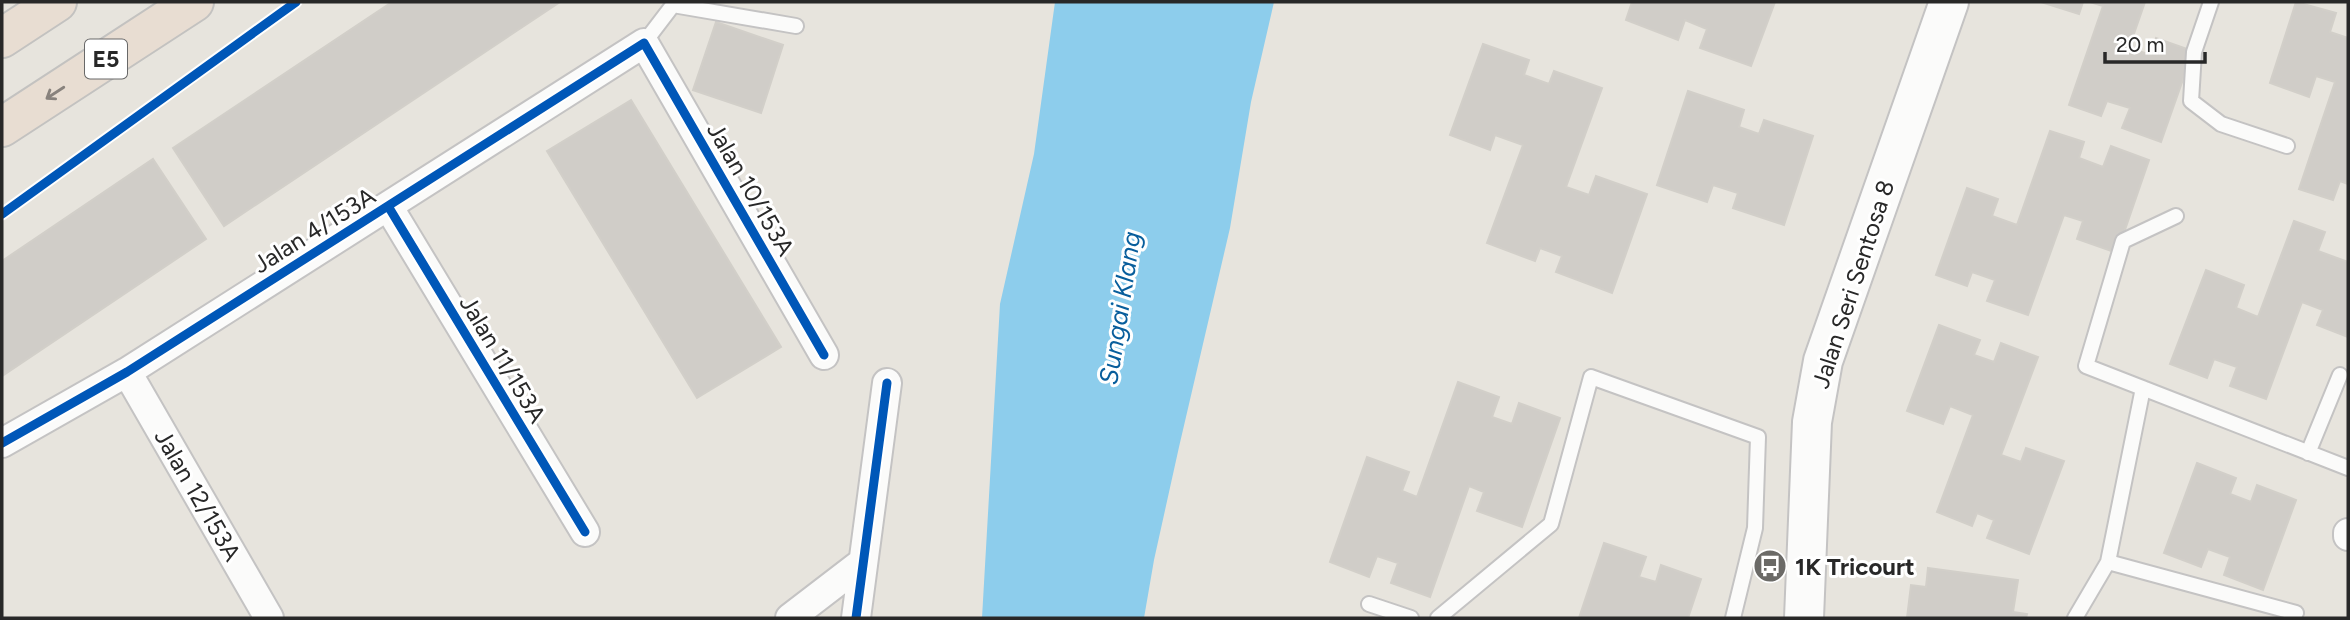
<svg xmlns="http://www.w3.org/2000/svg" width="2350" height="620" viewBox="0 0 2350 620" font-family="Figtree,sans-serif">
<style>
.water{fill:#8dcdec}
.building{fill:#d0cdc8;stroke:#d2cfc9;stroke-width:2}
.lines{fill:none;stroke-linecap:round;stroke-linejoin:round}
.lane-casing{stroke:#c4c3c3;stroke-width:18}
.street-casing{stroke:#c4c3c3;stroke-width:32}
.secondary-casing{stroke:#c4c3c3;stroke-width:42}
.highway-casing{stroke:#c3c2c0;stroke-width:42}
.lane{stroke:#fbfbfa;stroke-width:14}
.street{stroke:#fbfbfa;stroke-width:28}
.secondary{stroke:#fbfbfa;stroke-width:38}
.highway{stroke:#e8ddd2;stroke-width:38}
.cycleway-casing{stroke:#fff;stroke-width:13}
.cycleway{stroke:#0057b8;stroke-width:9}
.oneway{stroke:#88827d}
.labels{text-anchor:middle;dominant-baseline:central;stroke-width:6;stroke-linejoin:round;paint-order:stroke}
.shield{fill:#fff;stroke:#686868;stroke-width:2}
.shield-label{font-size:23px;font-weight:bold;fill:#282828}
.street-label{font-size:24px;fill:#282828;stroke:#fff}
.poi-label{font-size:24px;font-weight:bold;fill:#282828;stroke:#fff;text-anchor:start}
.water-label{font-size:26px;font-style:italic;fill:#085e9c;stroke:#fff}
</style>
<rect width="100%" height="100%" fill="#e7e4dd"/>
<!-- water -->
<path class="water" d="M1055 2H1274L1251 102 1230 228 1179 447 1154 560 1144 618H982L1000 304 1034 154Z"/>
<!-- building -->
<path class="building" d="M392 2H560L224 226 173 148Z
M1632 2H1775L1751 66 1700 48 1707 29 1685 20 1678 40 1626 20Z
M2041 2H2083L2079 14Z
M2090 2H2145L2129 48 2151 55 2156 38 2193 51 2161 142 2122 128 2130 108 2107 101 2101 116 2069 105 2103 6Z
M2296 2 2336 13 2330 32 2348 38V184L2340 181 2333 200 2299 189 2335 82 2316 76 2309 97 2270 83Z
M716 22 783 45 761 113 693 90Z
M1483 44 1529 60 1524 75 1549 84 1554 71 1602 88 1566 187 1589 195 1596 176 1647 194 1612 293 1556 272 1562 256 1540 248 1535 261 1487 243 1523 145 1495 135 1490 150 1450 135Z
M1688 91 1744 110 1739 127 1759 134 1764 120 1813 136 1784 225 1733 208 1738 193 1713 185 1707 202 1657 185Z
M631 100 781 347 697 398 547 151Z
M2050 131 2084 142 2079 158 2103 167 2111 146 2149 160 2117 253 2077 239 2083 221 2064 215 2028 315 1987 301 1995 280 1972 272 1967 286 1936 275 1967 188 1998 199 1992 216 2017 225Z
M153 159 206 239 2 376V261Z
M2294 221 2325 232 2318 251 2348 262V337L2317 325 2323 310 2302 302 2266 399 2230 386 2237 367 2214 359 2207 378 2170 364 2206 270 2244 285 2236 308 2258 317Z
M1939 325 1980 340 1974 355 1994 362 2001 343 2038 357 2001 455 2021 462 2026 448 2064 461 2029 554 1987 538 1994 520 1977 513 1972 526 1937 512 1973 415 1950 406 1943 424 1907 411Z
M1458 382 1499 397 1492 417 1512 424 1519 403 1560 418 1522 527 1477 511 1484 492 1469 486 1430 597 1391 583 1398 563 1377 556 1369 577 1330 562 1367 457 1409 472 1402 491 1417 497Z
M2197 463 2236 478 2230 494 2251 502 2257 485 2296 500 2263 590 2224 575 2230 557 2208 549 2201 567 2164 553Z
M1604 543 1646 557 1639 577 1656 582 1661 565 1701 579 1688 618H1579Z
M1928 568 2018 580 2013 612 2027 614 2026 618H1907L1911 585 1926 587Z"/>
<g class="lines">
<defs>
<path id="lane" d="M2211 2 2194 52 2191 101 2221 124 2287 146
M644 43 673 5 796 26
M2176 216 2123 241 2086 366 2348 468
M2143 388 2108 562 2296 613
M2308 453 2340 375
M1369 604 1411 618
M1438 618 1551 524 1591 377 1758 437 1755 528 1733 618
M2075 618 2108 562"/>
<path id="street" d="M388 206 585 532
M127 372 269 618
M2 443 127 372 644 43 824 355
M2348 533V536
M790 618 863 562
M856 618 887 383"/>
<path id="secondary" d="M1804 618 1812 422 1823 361 1949 2"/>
<path id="highway" d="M2 38 57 2
M2 127 194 2"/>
</defs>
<!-- lane casing -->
<use href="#lane" class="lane-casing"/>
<!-- street casing -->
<use href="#street" class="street-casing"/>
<!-- secondary casing -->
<use href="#secondary" class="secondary-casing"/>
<!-- highway casing -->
<use href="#highway" class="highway-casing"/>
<!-- lane -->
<use href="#lane" class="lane"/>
<!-- street -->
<use href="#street" class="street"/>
<!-- secondary -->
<use href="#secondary" class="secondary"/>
<!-- highway -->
<use href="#highway" class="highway"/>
<defs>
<path id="cycleway" d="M388 206 585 532
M2 214 296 2
M2 443 127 372 644 43 824 355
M856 618 887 383"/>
</defs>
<!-- cycleway casing -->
<use href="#cycleway" class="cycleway-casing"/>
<!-- cycleway -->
<use href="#cycleway" class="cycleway"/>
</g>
<!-- one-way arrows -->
<defs><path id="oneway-shaft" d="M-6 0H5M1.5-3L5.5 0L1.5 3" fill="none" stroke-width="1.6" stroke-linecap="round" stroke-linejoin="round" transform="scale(1.75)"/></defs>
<use class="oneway" href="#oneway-shaft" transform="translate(55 93) rotate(147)"/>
<!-- icons -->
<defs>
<symbol id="bus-disc" viewBox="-11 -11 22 22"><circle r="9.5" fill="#6b6a67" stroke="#fff"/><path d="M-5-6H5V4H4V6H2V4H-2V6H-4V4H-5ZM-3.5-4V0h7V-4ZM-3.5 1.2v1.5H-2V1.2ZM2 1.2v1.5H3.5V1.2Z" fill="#fff"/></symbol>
</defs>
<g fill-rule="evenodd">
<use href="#bus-disc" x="1751" y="547" width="38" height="38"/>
</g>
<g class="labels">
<!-- shield labels -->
<rect class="shield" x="85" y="39.5" width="42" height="39" rx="5"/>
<g class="shield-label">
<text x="106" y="59">E5</text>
</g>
<!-- street labels -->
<g class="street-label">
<text transform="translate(751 189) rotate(60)">Jalan 10/153A</text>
<text transform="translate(314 230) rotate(-32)">Jalan 4/153A</text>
<text transform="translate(1853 284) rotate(-72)">Jalan Seri Sentosa 8</text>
<text transform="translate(503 359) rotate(59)">Jalan 11/153A</text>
<text transform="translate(198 495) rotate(60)">Jalan 12/153A</text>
</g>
<!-- poi labels -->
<g class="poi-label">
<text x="1795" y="566">1K Tricourt</text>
</g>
<!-- water labels -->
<g class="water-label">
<text transform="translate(1120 308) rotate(-81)">Sungai Klang</text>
</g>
</g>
<!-- border -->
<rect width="2350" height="620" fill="none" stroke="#282828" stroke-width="7"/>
<!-- scale -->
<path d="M2105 52v10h100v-10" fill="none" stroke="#282828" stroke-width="3.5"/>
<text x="2116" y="52" font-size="21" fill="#282828" stroke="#ffffff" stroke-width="5" paint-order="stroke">20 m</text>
</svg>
